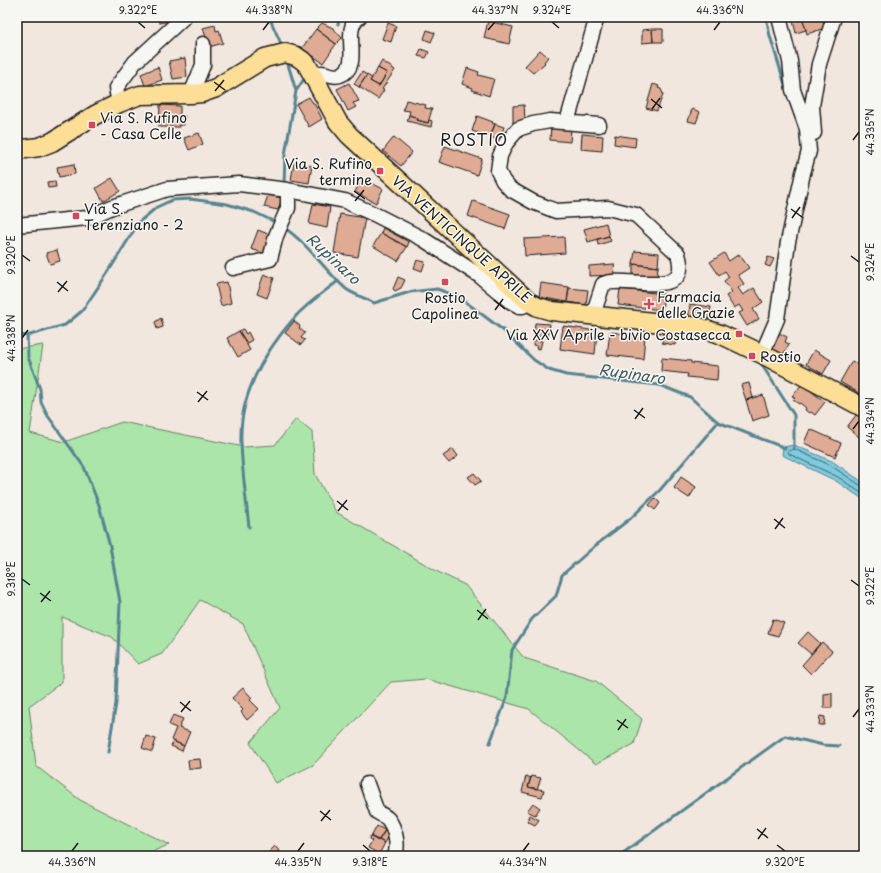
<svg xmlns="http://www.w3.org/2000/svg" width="881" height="873" viewBox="0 0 881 873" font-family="'Playpen Sans',sans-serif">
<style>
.green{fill:#ace5a9;stroke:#648062}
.water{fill:#7ecade;stroke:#578490}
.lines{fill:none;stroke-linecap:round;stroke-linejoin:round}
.shore{stroke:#43626a;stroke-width:1}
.stream{stroke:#578490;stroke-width:3}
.building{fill:#e0ab95;stroke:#1c1c1c}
.minor-casing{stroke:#1c1c1c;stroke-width:17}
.major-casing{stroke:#1c1c1c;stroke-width:21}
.minor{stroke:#f6f6f2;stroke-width:14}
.major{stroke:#fcde96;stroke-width:18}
.ticks{fill:none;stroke:#1c1c1c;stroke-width:1.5}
.poi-dot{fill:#d1495b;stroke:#f6f6f2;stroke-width:1.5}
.labels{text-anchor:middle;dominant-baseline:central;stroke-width:3;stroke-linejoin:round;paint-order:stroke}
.poi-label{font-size:14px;fill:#1c1c1c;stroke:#f6f6f2;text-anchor:start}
.street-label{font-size:14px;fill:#1c1c1c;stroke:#f6f6f2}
.water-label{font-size:15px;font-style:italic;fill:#3e5960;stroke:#f6f6f2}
.quarter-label{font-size:16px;letter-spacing:1px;fill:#1c1c1c;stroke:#f6f6f2}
.neatline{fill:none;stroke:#1c1c1c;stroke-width:1.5}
.ticks-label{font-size:10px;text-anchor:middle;fill:#1c1c1c}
</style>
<rect width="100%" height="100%" fill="#f2e7df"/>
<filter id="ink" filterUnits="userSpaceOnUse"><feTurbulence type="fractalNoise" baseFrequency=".025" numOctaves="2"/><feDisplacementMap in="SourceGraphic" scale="8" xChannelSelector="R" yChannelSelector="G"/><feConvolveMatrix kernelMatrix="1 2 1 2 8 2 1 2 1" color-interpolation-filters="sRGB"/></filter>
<g filter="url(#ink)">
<!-- green -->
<path class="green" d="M43 345 30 433 64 442 122 422 244 447 275 445 296 419 312 432 315 474 336 512 440 573 465 585 524 658 596 681 642 719 634 744 596 764 529 709 426 679 391 682 313 765 276 783 250 743 280 708 243 624 200 600 162 654 138 664 112 637 62 617V682L29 706 36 766 80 800 169 845 140 856H17V349Z"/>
<!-- water -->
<path class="water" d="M794 445 832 461 864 483V500L836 481 782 455 783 447Z"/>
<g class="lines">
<!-- shore -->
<path class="shore" d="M864 485H860L830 465 794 449 788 451 789 454 838 477 864 495"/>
<!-- stream -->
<path class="stream" d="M269 17 283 48
M766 17 770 36 786 88
M338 24 340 17
M296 91 306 76
M799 126 801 138
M284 185 285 155 296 91 287 61
M283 227C308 243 324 270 346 289 354 295 366 298 374 303L410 292 437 289 459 297 504 331 534 360 549 370 566 375 659 385 690 397 718 422 785 448
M27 335 28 357 40 389 41 402 48 416 84 467 99 505 110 546 120 602 116 703 108 752
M17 336 30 335 65 325 82 311 107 274 139 222 157 207 172 200 190 199 227 204 254 212 277 223
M760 362 794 415V448
M249 527C246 499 242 470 241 442 239 395 265 351 296 316 308 303 324 292 338 281
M490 743 507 697 512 650 532 619 556 596 562 575 596 545 631 518 660 490 718 422
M619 856 785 736 823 745 839 746"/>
</g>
<!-- building -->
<path class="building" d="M158 17H170L171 21 159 23Z
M541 17H557L556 22Z
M792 17H802L806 30 796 33Z
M802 17H822L825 28 807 34Z
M488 21 513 27 509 44 484 38Z
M322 23 333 28 342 38 336 44 316 29Z
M388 23 396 26 391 42 382 39Z
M215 25 216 31 219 30 223 43 209 47 203 28Z
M316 29 336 44 323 63 302 48Z
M652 29H663V42H653Z
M652 29 653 42 642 43V30Z
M427 30 435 33 431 42 424 39Z
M17 49 20 50 18 71H17Z
M421 49 429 52 426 58 418 56Z
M540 50 548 57 544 62 545 63 533 73 525 66Z
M185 58 187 77 173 79 169 61Z
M382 61 395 70 382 89 384 90 378 99 359 87 367 75 372 78 370 81 379 86 387 73 378 68Z
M158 67 162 80 145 86 141 74Z
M378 68 387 73 379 86 370 81Z
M467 68 479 72 478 75 494 79 489 96 472 90 473 88 462 84Z
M362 72 367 75 359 87 354 84Z
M349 83 359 101 353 103 356 107 348 111 337 89Z
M653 84 659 86 658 88 661 89 663 94 657 111 646 108Z
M309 97 313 103H314L322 119 309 127 296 104Z
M406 100 426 105 425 108 432 109 428 123 417 120 418 118 409 115 410 111 403 110Z
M160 105 180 106V116H185L184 125H179V127H159Z
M524 105 525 119 513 124V106Z
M692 109 700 112 696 123 688 121Z
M409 115 418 118 417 120 428 123 429 120 432 121 431 127 407 121Z
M477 116 493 122 492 123 495 124 490 137 472 131Z
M495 124 504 127 499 140 490 137Z
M551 126 571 128 570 142 550 140Z
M199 133 203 144 189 150 184 138Z
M582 134 603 136 602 151 581 149Z
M615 135 636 138 635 147 614 144Z
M394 137 412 152 401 166 383 151Z
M445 146 482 159 477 175 439 162Z
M294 163 312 166 309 183 291 180Z
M74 164 75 174 59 177 57 167Z
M112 178 120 191 103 201 96 188Z
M362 178 383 189 376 203 355 192Z
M55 181 56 187 48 188 47 182Z
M268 195 282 198 278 210 264 207Z
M473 201 510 214 505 229 468 216Z
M313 204 330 207 327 228 309 224Z
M340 214 365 218 358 257 334 253Z
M606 223 609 236 588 242 584 229Z
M383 228 409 242 407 247 381 233Z
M258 230 273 236 266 254 251 249Z
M381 233 407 247 398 261 373 246Z
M609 236 611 241 598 245 597 239Z
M564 237 565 253 525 256 524 239Z
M57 250 60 261 50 264 46 253Z
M635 251 659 253 658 267 633 264Z
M724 253 729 261 739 254 749 268 738 275 744 284 738 288 743 295 754 288 763 302 753 309 759 319 747 326 739 313 743 311 739 305 734 308 726 296 732 292 724 281 729 277 725 271 719 275 710 262Z
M768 257 774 259 770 267 765 265Z
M417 260 425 262 422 271 414 268Z
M614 264 615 275 589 276V266Z
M633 264 658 267 657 277 633 275Z
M264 274 274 278 267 298 257 294Z
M398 277 405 280 401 288 395 291 393 289Z
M227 282 231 303 221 306 216 284Z
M541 283 569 287 567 302 539 297Z
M569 288 588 290 586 305 567 302Z
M620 289 664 294 662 310 618 305Z
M690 304 711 307 708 322 688 319Z
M161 318 163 327 157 329 155 322Z
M294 321 300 326 299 328 305 333 301 338 305 340 301 345 285 333Z
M535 323 550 324 548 337 534 336Z
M563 326 597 331 595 354 560 349Z
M243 329 246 334 248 332 252 340 247 343 239 331Z
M239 331 250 350 238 357 227 338Z
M610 332 645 336 643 359 607 355Z
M777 332 787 337 785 342 789 344 783 355 769 348Z
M663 333 676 335 675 345 662 343Z
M534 340 542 341 540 349 536 348 537 346 533 345Z
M814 350 831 360 823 374 806 364Z
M662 358 691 361V363L718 366 717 380 687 377 688 374 661 371Z
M852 361 864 368V396L840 382Z
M749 383 753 398 746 400 741 385Z
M802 384 825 402 815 415 811 412 809 413 805 410 806 408 800 403 799 404 793 400 795 398 792 396Z
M763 395 769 415 752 421 746 400Z
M857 414 864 420V441L847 427Z
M810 429 841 443 835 457 804 443Z
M453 449 458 456 449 463 443 456Z
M474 473 481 481 475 485 468 477Z
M681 477 696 487 689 498 674 488Z
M655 498 660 503 655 510 649 505Z
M773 619 784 623 778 636 768 633Z
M808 632 820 643 811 654 798 643Z
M822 642 832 651 811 674 802 665Z
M243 688 252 698 250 700 259 709 247 720 241 712 243 710 232 698Z
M832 693V708H824V694Z
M173 715 183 719 179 728 190 732 184 746 171 740 176 728 169 725Z
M820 716 825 717 824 725H819Z
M146 736 156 739 152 752 142 748Z
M173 741 184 746 182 751 171 746Z
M200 759 201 768 189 769 188 760Z
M526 776 531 778 528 787 544 790 542 797 522 792Z
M531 776 541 778 537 789 528 787Z
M533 803 540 808 535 815 527 811Z
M530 815 539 820 535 825 527 821Z
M377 826 385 830 378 841 371 837Z
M385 831 390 834 385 843 379 840Z
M370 836 385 843 379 854 368 848 372 841 369 839Z
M275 846 279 851 273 856H271L268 853Z
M279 851 284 856H273Z"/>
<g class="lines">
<defs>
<path id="minor" d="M313 74C316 74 319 73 322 73 328 73 333 78 340 75 364 66 340 30 359 17
M191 94 203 65V44
M119 103 116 88 135 62 184 17
M567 122 597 17
M814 133 812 106 819 64 834 17
M17 225 87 218 112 207 167 189 239 184 288 190 345 201 374 214 423 239 480 276 510 301 519 306H523L529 302
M233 268 270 259 276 236 288 208V190
M593 315 603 284C625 274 693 302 678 254L636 215 608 208 556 211 533 202 510 189 503 181 498 171 500 156 506 143 518 129 533 124 550 121 599 125
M762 354 777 319 788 242 803 173 809 151 807 129 793 90 790 61 779 17
M367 784 377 812C380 814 385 816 388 819 395 828 399 845 395 856"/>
<path id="major" d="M17 148 25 149 39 147 52 142 95 115 119 103 140 95 191 94 202 93 216 88 265 58 285 53 296 56 306 63 338 122 349 135 529 302 538 307 552 311 699 327 720 334 762 354 864 408"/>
</defs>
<!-- minor casing -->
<use href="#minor" class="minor-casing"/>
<!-- major casing -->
<use href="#major" class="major-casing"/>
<!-- minor -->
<use href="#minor" class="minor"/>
<!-- major -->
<use href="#major" class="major"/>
</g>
</g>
<!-- ticks -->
<path class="ticks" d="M138 22 145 28M552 22 559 28M263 30 269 22M488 30 495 22M714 30 720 22M214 82 225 90M215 91 224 80M651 99 662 108M652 109 660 98M853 140 859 132M354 191 365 199M355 201 364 190M791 209 802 217M792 218 800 207M22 255 30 261M851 256 859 262M57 282 68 291M58 292 67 281M494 300 505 309M495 310 503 299M22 338 28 330M197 392 208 400M198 402 207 391M634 410 645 418M635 419 643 408M853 429 859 421M337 501 348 510M338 511 347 500M774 519 785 528M775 529 783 518M22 579 30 585M851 580 859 586M40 593 51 601M41 602 50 591M477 610 488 619M478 620 486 609M180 702 191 711M181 712 190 701M853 717 859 709M617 720 628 728M618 730 626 719M320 811 331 820M321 821 330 810M757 829 768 838M758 839 766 828M363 845 370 851M777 845 785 851M72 851 78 843M298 851 304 843M523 851 529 843"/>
<!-- markers -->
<g class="poi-dot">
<rect x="88" y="121" width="8" height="8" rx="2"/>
<rect x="376" y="167" width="8" height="8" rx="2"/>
<rect x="72" y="212" width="8" height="8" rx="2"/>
<rect x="441" y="278" width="8" height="8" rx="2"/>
<path d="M647 298h4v4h4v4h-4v4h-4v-4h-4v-4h4z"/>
<rect x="735" y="330" width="8" height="8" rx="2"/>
<rect x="748" y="352" width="8" height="8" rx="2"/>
</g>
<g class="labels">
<!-- poi labels -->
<g class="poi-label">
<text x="100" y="117">Via S. Rufino<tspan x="100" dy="16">- Casa Celle</tspan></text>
<text x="372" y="163" text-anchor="end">Via S. Rufino<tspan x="372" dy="16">termine</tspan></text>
<text x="84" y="208">Via S.<tspan x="84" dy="16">Terenziano - 2</tspan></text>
<text x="657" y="296">Farmacia<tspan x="657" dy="16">delle Grazie</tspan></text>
<text x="445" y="297" text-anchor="middle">Rostio<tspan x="445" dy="16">Capolinea</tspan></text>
<text x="731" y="334" text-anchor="end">Via XXV Aprile - bivio Costasecca</text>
<text x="760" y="356">Rostio</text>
</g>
<!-- street labels -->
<g class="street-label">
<text transform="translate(462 239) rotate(42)">VIA VENTICINQUE APRILE</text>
</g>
<!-- water labels -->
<g class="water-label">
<text transform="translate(334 258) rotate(43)">Rupinaro</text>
<text transform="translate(632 373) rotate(8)">Rupinaro</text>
</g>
<!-- quarter labels -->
<g class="quarter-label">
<text x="474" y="139">ROSTIO</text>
</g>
</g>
<!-- margin -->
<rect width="881" height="873" fill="none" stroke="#f6f6f2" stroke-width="44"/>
<rect x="22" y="22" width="837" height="829" class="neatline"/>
<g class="ticks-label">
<text x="138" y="14">9.322°E</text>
<text x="269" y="14">44.338°N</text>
<text x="495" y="14">44.337°N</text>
<text x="552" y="14">9.324°E</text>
<text x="720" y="14">44.336°N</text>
<text transform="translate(870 132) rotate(-90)" y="4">44.335°N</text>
<text transform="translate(11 255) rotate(-90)" y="4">9.320°E</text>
<text transform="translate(870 262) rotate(-90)" y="4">9.324°E</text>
<text transform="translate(11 338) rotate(-90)" y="4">44.338°N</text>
<text transform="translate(870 421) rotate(-90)" y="4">44.334°N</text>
<text transform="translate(11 579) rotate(-90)" y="4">9.318°E</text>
<text transform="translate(870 586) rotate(-90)" y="4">9.322°E</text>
<text transform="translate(870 709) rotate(-90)" y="4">44.333°N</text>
<text x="72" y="866">44.336°N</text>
<text x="298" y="866">44.335°N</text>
<text x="370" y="866">9.318°E</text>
<text x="523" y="866">44.334°N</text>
<text x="785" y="866">9.320°E</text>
</g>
</svg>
